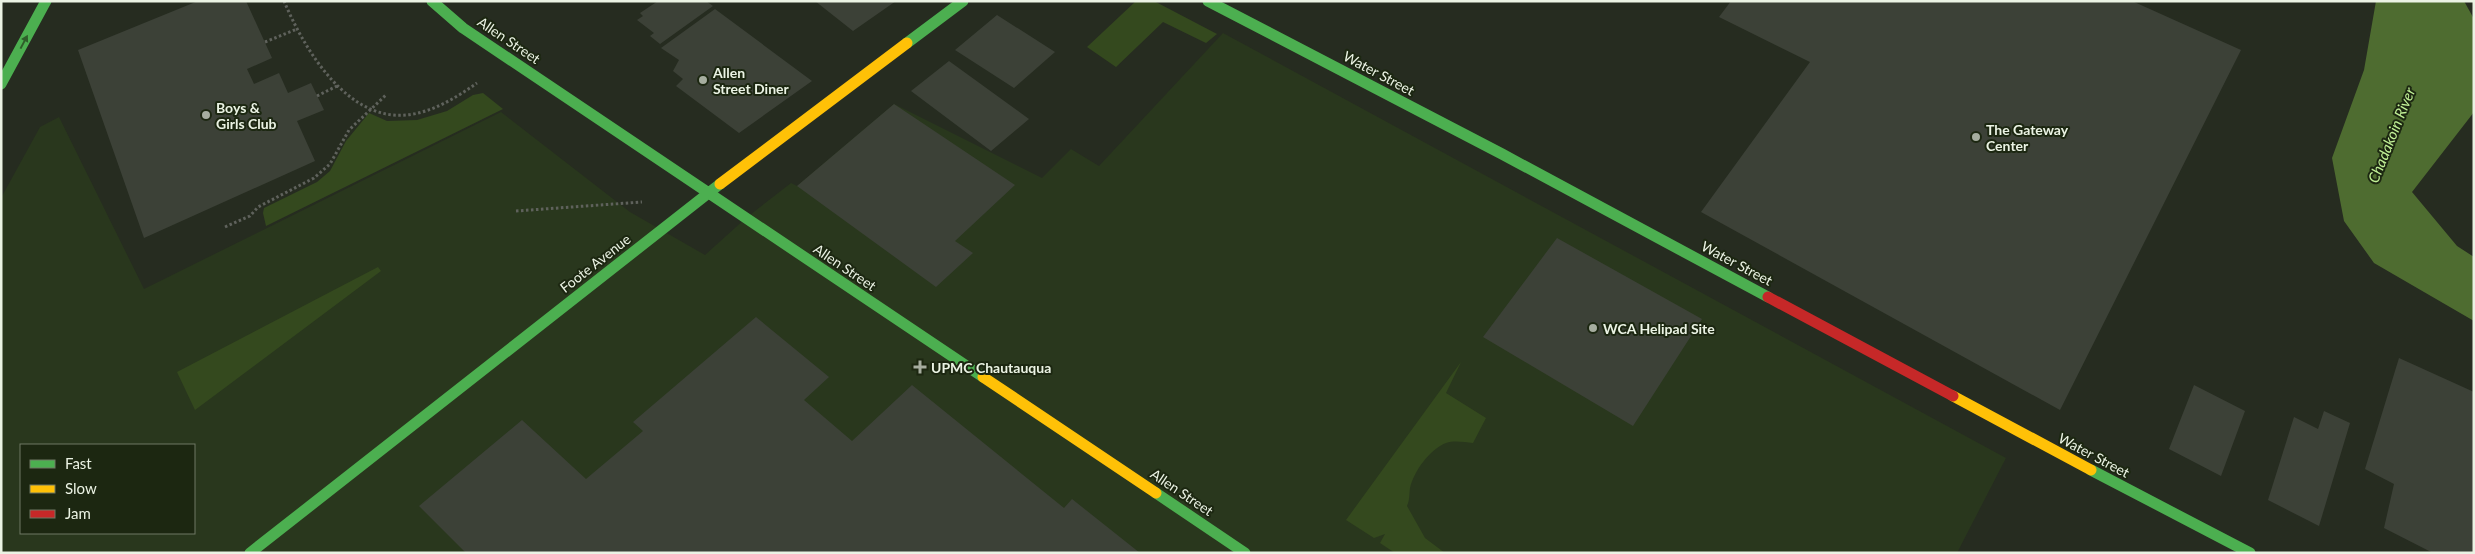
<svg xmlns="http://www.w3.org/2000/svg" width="2475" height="554" viewBox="0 0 2475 554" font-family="Lato,sans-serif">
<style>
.built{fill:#29371d;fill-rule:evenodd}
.green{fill:#34491e}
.water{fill:#4e6c30}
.building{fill:#3c4137}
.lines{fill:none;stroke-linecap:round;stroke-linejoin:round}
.path{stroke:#5f625c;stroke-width:3;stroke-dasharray:2.5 2.5;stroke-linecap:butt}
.fast{stroke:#4caf50;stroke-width:11}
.slow{stroke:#ffc107;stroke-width:11}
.jam{stroke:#c62828;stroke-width:11}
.oneway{fill:#2f5d2a}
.poi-dot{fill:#a6ad9f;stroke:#1c2711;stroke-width:2}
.labels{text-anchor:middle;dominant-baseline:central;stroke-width:4;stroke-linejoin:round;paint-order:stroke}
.street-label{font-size:14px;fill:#ebf3e4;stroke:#1c2711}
.poi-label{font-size:14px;font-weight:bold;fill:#ebf3e4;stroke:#1c2711;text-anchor:start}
.water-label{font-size:15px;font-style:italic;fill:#c2f297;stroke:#1c2711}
</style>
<rect width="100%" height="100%" fill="#262c20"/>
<!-- built -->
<path class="built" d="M1223 33 2006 458 1957 553H1V198L40 127 59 117 144 289 501 112 630 212 705 255 746 218 791 183 797 186 894 104 1042 178 1071 149 1099 166ZM21 445H194V533H21Z"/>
<!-- green -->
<path class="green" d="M1136 1H1154L1217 34 1206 43 1163 22 1116 67 1087 47Z
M483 93 503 109 266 226 263 213 264 208 317 182 330 171 346 141 369 113 387 121 417 120 447 111 473 95Z
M378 267 381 271 195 410 177 372Z
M1461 362 1446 393 1486 418 1473 443C1464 442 1454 440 1446 443 1430 449 1414 471 1410 488 1409 495 1410 499 1407 506L1425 538 1445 553H1395L1380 543 1385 534 1374 538 1346 520Z"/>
<!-- water -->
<path class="water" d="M2376 1H2464L2474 19V112L2412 192 2457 246 2474 257V321L2374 263 2344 221 2332 158 2364 70Z"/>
<!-- building -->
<path class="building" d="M198 1H246L272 58 247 69 254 84 279 73 288 93 311 83 324 110 297 121 315 161 144 238 78 50Z
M658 1H706L713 6 660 44 650 36 654 33 637 20 643 16 640 13Z
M815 1H896L853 31Z
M1731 1H2132L2241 50 2060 410 1701 212 1810 62 1719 17Z
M715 9 812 81 739 133 676 86 683 79 673 71 679 60 661 48Z
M997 15 1055 52 1014 88 955 50Z
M949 61 1029 119 991 151 911 91Z
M894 104 1015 185 955 241 973 253 936 287 797 186Z
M1557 238 1702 319 1633 426 1483 337Z
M756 317 829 377 804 400 852 441 912 385 1064 508 1072 499 1140 553H466L419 506 522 420 586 479 643 431 633 422Z
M2399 358 2474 392V553H2433L2384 528 2394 484 2365 469Z
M2194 385 2245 411 2221 476 2169 449Z
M2324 411 2350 423 2319 526 2268 500 2294 417 2318 429Z"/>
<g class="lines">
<!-- path -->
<path class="path" d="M284 1C302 44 340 110 393 115 423 118 453 100 477 83
M265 42 297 29
M317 96 337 86
M516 211 642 202
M225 227 250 216 258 207 314 178 330 164 349 130 387 94"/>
<!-- fast -->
<path class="fast" d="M432 1 463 28 983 377
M1208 1 1502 154 1768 297
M907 43 963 1
M1 84 46 1
M2091 470 2250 553
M1156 493 1245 553
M250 553 720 184"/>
<!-- slow -->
<path class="slow" d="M720 184 907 43
M983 377 1156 493
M1953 396 2091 470"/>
<!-- jam -->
<path class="jam" d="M1768 297 1953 396"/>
</g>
<!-- one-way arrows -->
<defs><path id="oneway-solid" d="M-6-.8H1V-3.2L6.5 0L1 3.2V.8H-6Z" transform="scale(1.25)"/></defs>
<use class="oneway" href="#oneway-solid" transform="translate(24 42) rotate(-62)"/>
<!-- markers -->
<g class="poi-dot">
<circle cx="703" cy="80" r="5"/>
<circle cx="206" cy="115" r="5"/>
<circle cx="1976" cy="137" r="5"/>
<circle cx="1593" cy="328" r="5"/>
<path d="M917.5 359.5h5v5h5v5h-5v5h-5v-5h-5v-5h5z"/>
</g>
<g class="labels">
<!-- street labels -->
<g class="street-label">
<text transform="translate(509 40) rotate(34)">Allen Street</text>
<text transform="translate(1379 73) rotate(28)">Water Street</text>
<text transform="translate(595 263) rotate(-38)">Foote Avenue</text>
<text transform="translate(1737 263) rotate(28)">Water Street</text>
<text transform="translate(845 267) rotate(34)">Allen Street</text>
<text transform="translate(2094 455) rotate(28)">Water Street</text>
<text transform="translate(1182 492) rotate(34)">Allen Street</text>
</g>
<!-- poi labels -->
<g class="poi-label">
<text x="713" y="72">Allen<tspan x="713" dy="16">Street Diner</tspan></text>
<text x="216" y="107">Boys &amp;<tspan x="216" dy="16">Girls Club</tspan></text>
<text x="1986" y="129">The Gateway<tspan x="1986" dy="16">Center</tspan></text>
<text x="1603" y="328">WCA Helipad Site</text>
<text x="931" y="367">UPMC Chautauqua</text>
</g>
<!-- water labels -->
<g class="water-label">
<text transform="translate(2391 135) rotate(-68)">Chadakoin River</text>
</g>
</g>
<!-- border -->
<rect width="2475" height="554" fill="none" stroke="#ebf3e4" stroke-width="5"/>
<!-- legend -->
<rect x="20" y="444" width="175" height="90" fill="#1c2711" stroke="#6f7965"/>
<rect x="30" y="460" width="25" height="8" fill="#4caf50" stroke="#6f7965"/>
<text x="65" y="469" font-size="15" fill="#ebf3e4">Fast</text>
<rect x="30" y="485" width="25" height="8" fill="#ffc107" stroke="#6f7965"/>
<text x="65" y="494" font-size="15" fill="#ebf3e4">Slow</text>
<rect x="30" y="510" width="25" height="8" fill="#c62828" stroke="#6f7965"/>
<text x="65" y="519" font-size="15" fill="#ebf3e4">Jam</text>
</svg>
